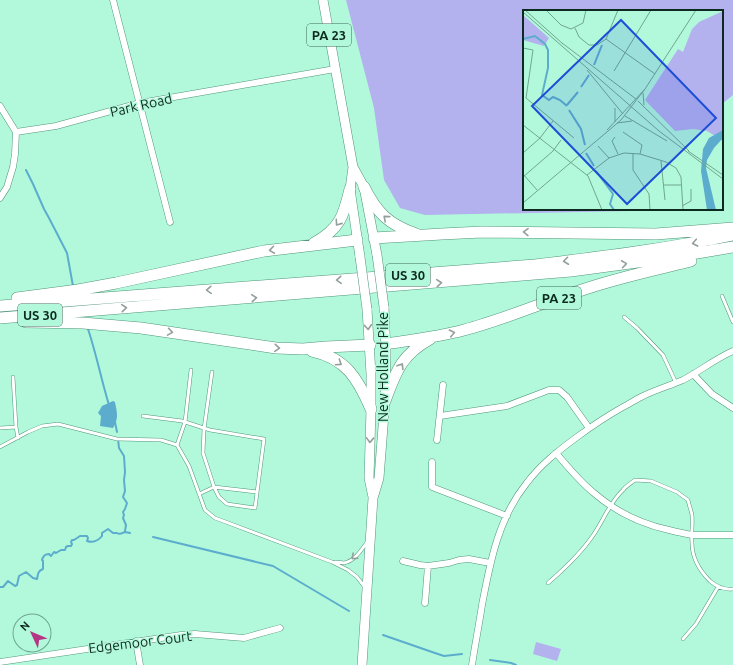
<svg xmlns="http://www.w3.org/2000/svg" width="733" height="665" viewBox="0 0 733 665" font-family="Ubuntu,sans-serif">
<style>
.green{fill:#b4b1ef}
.water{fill:#5cadcd}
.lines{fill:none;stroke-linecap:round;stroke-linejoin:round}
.stream{stroke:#5cadcd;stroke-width:2}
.service-casing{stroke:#51967b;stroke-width:4}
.minor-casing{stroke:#51967b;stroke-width:7}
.primary-casing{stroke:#51967b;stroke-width:10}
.motorway-casing{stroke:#51967b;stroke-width:12}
.service{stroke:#fff;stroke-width:3}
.minor{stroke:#fff;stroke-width:6}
.primary{stroke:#fff;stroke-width:9}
.motorway{stroke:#fff;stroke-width:11}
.primary-bridge-casing{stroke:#51967b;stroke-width:10;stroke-linecap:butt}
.primary-bridge{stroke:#fff;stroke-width:9}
.oneway{stroke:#929f9a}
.labels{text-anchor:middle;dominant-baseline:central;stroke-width:3;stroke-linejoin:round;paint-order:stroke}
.shield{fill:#b2f9db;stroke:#3e6857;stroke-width:1}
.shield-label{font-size:13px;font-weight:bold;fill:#0c2a1f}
.street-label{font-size:14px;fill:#0c2a1f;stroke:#b2f9db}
.inset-river{fill:none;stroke:#5cadcd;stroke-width:2}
.inset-road{fill:none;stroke:#70a690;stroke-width:1}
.view{fill:#1d4ed8;fill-opacity:0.15;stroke:#1d4ed8;stroke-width:2}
.inset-edge{fill:none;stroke:#0c2a1f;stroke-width:2}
</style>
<rect width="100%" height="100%" fill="#b2f9db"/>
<!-- green -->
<path class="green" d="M346 0H733V95L722 104V11H524V209H632L630 211 425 215 400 208 384 180 374 108Z
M536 642 561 649 557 661 533 654Z"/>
<!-- water -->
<path class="water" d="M113 401 115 402C117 413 119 418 113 428L100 426 101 416 98 413 102 406Z"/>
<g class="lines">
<!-- stream -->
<path class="stream" d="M26 170 33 184 44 209 49 218 67 253 73 286
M87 326C96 352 101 379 109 405
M115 422 117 432
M118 439 119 448 124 456 125 472 124 480 125 491 123 497 127 503 125 509 123 512 124 515 123 518 126 525 125 531
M153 537 273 566 349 611
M0 587H3L8 581 15 586 17 585 19 576 26 572 33 578 37 579C38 574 38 571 43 569V561L42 560C43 556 45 554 49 554L51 556 54 552 56 553 61 550H65L66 547 68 546H71L72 544 71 542 72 540H74L80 536H87L88 538 87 541C93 543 98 541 102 536V533L108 529 113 533H117C120 535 122 533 125 532L130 533
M383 635 435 653 444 656 462 654
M490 660 511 663 516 665"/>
<defs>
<path id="service" d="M722 296 733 322
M624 317 637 328 663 355 676 383
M212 372 204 429 203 453 214 487 257 492
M13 377 16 427 18 438
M143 416 182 421 210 430 264 439 255 508 227 504 219 497 214 487 199 494
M0 428 16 427
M177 445 185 422 191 370
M0 447 28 432 42 426 58 424 117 439 161 440 177 445 189 466 205 510 215 518 332 562 348 570 357 577 364 586
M335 562C338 562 342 563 344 563 355 561 362 549 368 541
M548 583C563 570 577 557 589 541 602 525 608 504 623 490 626 486 631 483 635 480L651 481 677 492 688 500C689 505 691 510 692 515 693 524 691 534 692 543 692 558 700 571 710 581 717 587 724 590 733 589
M683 639 696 624 718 587"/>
<path id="minor" d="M113 0 170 222
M0 106 16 132 15 154 13 167 7 187 0 198
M16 132 56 126 140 103 335 69
M693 374 712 394 733 408
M440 416 507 406 549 390H559L567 397 589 428
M437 440 443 385
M556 453C568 467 580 482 594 493 616 512 641 524 669 530 677 532 686 534 693 535 706 535 720 535 733 535
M432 462V487L507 516
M403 561 420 565 428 566 449 563 459 560 469 559 490 563
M425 603 428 566
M136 641 140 665
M0 662 181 635 195 634 244 638 280 628
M472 665C475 645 479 625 482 605 490 563 498 519 526 484 540 465 558 451 577 437 592 426 607 416 623 407 629 404 635 400 641 397 655 390 669 386 683 380 700 371 715 359 733 351"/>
<path id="primary" d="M323 0 353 167 350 189 360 257
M353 167 364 187 377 255
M367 309 371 374V409L369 478 373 497
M362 665 373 498 379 478 385 401 386 353 384 307"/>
<path id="motorway" d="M364 187C377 213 388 224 416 234
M374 238 442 234 482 232 656 234 733 228
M314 243C340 229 344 215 350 189
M17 298 78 290 116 283 264 251 357 240
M0 306 535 265C601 257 667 249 733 235
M0 318 571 271 667 258 733 247
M26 322 83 323 141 328 276 348 303 349 326 347 370 345
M386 344C412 340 438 337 464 330 503 320 541 303 579 291 616 278 654 270 691 261
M312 351C346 358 358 379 371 409
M385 401C396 372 401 355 430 339"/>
</defs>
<!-- service casing -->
<use href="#service" class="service-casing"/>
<!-- minor casing -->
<use href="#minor" class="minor-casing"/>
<!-- primary casing -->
<use href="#primary" class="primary-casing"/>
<!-- motorway casing -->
<use href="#motorway" class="motorway-casing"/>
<!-- service -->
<use href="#service" class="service"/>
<!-- minor -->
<use href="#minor" class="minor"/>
<!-- primary -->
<use href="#primary" class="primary"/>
<!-- motorway -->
<use href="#motorway" class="motorway"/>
<defs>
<path id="primary-bridge" d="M377 255 384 307
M360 257 367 309"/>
</defs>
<!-- primary-bridge casing -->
<use href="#primary-bridge" class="primary-bridge-casing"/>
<!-- primary-bridge -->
<use href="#primary-bridge" class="primary-bridge"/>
</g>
<!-- one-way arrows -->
<defs><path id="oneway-chevron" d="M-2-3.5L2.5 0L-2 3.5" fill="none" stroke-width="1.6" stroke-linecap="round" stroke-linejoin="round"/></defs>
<g class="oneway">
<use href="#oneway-chevron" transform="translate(386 218) rotate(-139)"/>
<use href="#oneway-chevron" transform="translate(338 223) rotate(125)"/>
<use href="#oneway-chevron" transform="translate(526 232) rotate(-179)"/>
<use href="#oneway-chevron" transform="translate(695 243) rotate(169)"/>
<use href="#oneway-chevron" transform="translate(272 250) rotate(172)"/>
<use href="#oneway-chevron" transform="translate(566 261) rotate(173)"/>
<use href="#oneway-chevron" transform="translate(624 264) rotate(-8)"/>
<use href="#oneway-chevron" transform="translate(339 280) rotate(176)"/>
<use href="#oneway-chevron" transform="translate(439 283) rotate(-5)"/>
<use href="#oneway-chevron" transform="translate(209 290) rotate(176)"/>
<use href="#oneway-chevron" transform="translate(254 298) rotate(-5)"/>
<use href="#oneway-chevron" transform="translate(124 308) rotate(-5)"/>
<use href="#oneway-chevron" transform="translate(368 327) rotate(86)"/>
<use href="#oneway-chevron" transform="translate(170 332) rotate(9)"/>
<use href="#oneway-chevron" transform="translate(452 333) rotate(-12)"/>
<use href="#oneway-chevron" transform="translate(277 348) rotate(4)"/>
<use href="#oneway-chevron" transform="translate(339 363) rotate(34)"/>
<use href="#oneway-chevron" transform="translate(401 366) rotate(-58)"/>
<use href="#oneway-chevron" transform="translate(370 440) rotate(92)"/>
<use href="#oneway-chevron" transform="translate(354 557) rotate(138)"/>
</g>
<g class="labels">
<!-- shield labels -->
<g class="shield">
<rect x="307" y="24" width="44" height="22" rx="3"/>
<rect x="386" y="264" width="44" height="22" rx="3"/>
<rect x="537" y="287" width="44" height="22" rx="3"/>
<rect x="18" y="304" width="44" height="22" rx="3"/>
</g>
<g class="shield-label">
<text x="329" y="35">PA 23</text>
<text x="408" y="275">US 30</text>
<text x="559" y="298">PA 23</text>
<text x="40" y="315">US 30</text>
</g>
<!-- street labels -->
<g class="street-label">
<text transform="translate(141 105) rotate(-13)">Park Road</text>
<text transform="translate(383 367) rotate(-90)">New Holland Pike</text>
<text transform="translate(140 642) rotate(-7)">Edgemoor Court</text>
</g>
</g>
<!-- overview -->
<g transform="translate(523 10)">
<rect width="200" height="200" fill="#b2f9db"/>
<path d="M200 1V131L184 121 170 119 152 121 122 90 155 39 160 42 169 19 176 12ZM0 5 26 28 21 36 0 30Z" fill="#b4b1ef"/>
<path d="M200 120V128L191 138 184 150 183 158 193 200H184L178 161 180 139 186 128Z" fill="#5cadcd"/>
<path class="inset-river" d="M0 29 12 26 22 34 25 40V58L19 85 26 90 30 87 37 90 44 96M71 55 79 35M58 77 66 65M44 95 55 82M46 100 58 119 62 135M63 143 71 156M73 161 90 184 87 194 91 200"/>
<path class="inset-road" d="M2 0 40 34M23 0 38 15 48 19 60 13 63 0M0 2 136 121 200 169M52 18 56 27 66 35H74L83 29M83 29 132 64M83 29 95 0M39 33 113 89M0 38 10 40 3 88 51 128M64 60 100 104M91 61 128 0M120 83 121 95M115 91 166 141M102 106 144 131M92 112V98M94 113 109 111M0 115 65 166 79 200M84 120 122 79 173 0M100 122 119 135 117 144M92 127 89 131 95 144M75 136 86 148M165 141 200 165M0 143 17 128 30 111M110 143V160L126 184 127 200M138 151 142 190M0 164 14 180M64 165 86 148 101 143 117 144 143 152 153 158 158 167 160 200M0 167 30 141 38 130M141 175H159M0 193 98 110 122 79M159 196 168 191V179"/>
<path class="view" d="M98 10 193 108 104 194 9 96Z"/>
<rect width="200" height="200" class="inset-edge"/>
</g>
<!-- north arrow -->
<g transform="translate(32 633) rotate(314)"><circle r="19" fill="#b2f9db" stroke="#70a690"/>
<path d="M0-3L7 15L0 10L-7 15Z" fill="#b43684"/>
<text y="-6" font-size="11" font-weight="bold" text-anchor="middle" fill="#0c2a1f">N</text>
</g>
</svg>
